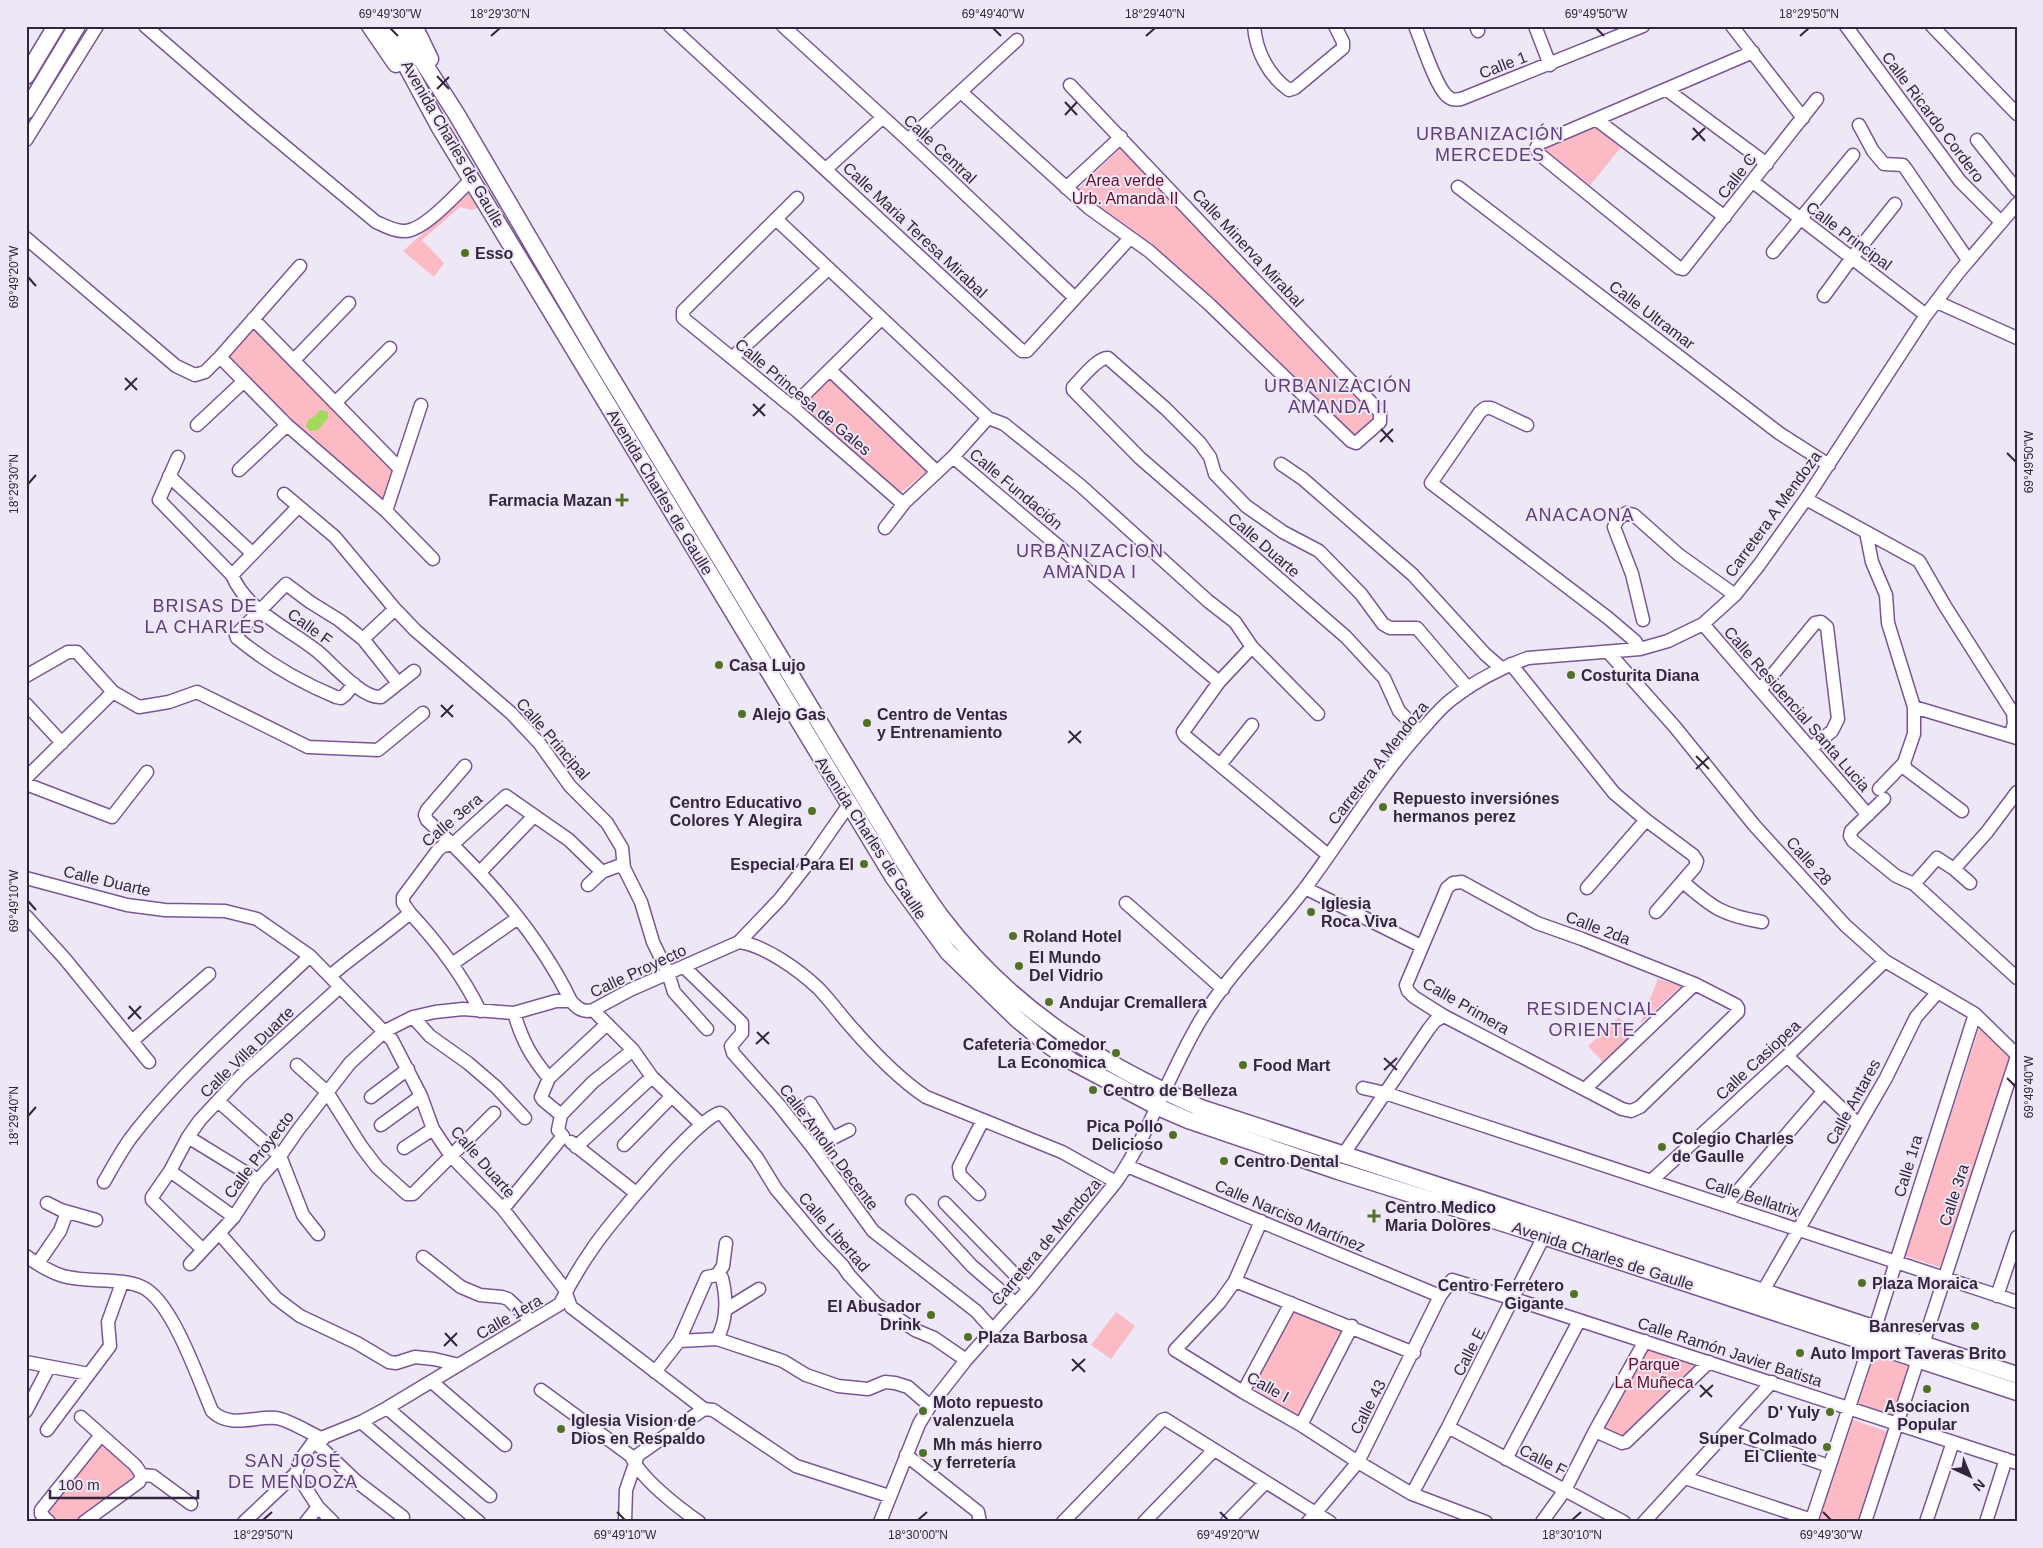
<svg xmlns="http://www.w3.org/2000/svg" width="2043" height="1548" viewBox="0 0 2043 1548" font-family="Helvetica,sans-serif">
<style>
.green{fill:#fbbac4}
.water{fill:#a2d85c}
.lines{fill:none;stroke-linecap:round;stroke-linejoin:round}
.minor-casing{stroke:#795794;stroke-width:15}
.major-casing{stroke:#795794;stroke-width:19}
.minor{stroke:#fff;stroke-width:12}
.major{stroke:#fff;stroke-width:16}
.ticks{fill:none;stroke:#33253f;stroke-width:2}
.poi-dot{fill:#527127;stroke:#eee7f5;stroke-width:2}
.labels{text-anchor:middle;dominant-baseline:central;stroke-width:4;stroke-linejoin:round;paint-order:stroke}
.street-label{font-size:16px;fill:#33253f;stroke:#eee7f5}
.park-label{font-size:16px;fill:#620e28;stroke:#eee7f5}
.poi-label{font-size:16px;font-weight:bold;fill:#33253f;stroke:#eee7f5;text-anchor:start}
.neighbourhood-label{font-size:18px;letter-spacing:1px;fill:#603e79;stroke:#eee7f5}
.neatline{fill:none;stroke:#33253f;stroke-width:2}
.ticks-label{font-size:12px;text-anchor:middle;fill:#33253f}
</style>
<rect width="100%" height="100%" fill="#eee7f5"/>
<!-- green -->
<path class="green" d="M1595 127 1622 146 1587 189 1540 150Z
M1126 143 1379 417 1354 440 1075 192Z
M469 193 479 207 472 210 460 207 422 240 444 263 434 277 403 251Z
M250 329 256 330 396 470 385 501 380 502 307 438 228 359 229 354Z
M830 375 928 470 898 495 797 408Z
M1658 979 1681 986 1640 1024Z
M1619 1017 1634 1033 1603 1062 1588 1046Z
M1980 1026 2011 1057 1940 1267 1905 1256Z
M1294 1309 1344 1331 1300 1416 1253 1388Z
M1116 1312 1135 1326 1111 1359 1091 1345Z
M1644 1347 1694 1365 1620 1438 1599 1430Z
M1873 1355 1909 1367 1892 1416 1856 1404Z
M1850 1419 1892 1433 1861 1522H1816Z
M101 1441 135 1475 75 1522H54L45 1512Z"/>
<!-- water -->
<path class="water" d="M320 410 328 412V418L318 430 310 431 306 426 309 419 315 416Z"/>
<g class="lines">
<defs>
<path id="minor" d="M145 26 251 118 376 222C386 226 395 232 406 231 426 229 457 193 472 179
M670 26 1022 351H1027L1130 238
M783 26 908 140 1074 297
M1254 26C1256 51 1268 75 1289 90L1295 88 1343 48V42L1335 26
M1415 26C1422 43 1435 84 1446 95 1451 100 1454 100 1461 99L1643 26
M1476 26 1478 31
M1535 26 1550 65
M1732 26 1803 118
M1846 26 1960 181 2001 222
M1932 26 2017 114
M1753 52 1538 144 1536 149 1539 154 1679 268 1683 269 1817 99
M1667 90 1767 164
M961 92 1089 208 1149 251 1210 305 1351 441 1356 443 1380 422V412L1070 85
M1597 120 1725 217
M1859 125 1873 151 1884 164 1903 165 1906 169 1968 260
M26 140 97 26
M908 140 1017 40
M1977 140 2017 190
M826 169 882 118
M1753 182 1926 315
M1458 187 1779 433 1829 465
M1066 188 1121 137
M797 198 683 311V318L797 411 901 502H905L953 457 988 418
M777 220 988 418 1004 424 1081 486 1208 601 1235 622 1252 647 1318 714
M26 238 176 366 195 375 205 372 220 357 300 266
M1773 252 1853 155
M1824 296 1851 259 1895 204
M1937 302 2017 338
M253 319 399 468
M220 357 287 425 386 511 433 559
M732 358 828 269
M294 360 349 303
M830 370 937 472
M335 403 390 348
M792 407 881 319
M197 425 243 382
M1527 425 1491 408H1485L1480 412 1431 483 1608 618 1635 641 1640 649
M178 457 159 500 232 575C247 611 288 628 317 651 332 663 362 699 381 697L414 671
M953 457 1219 682
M1281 464 1303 479 1413 575 1485 654 1501 668
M239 470 287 425
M169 476 252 553
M284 494 335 537 395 609 415 630 511 713 540 744 570 786 607 823 622 848 624 868 641 902 653 942 668 973 674 992 707 1029
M1806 499 1919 561 1945 606 2013 713 2014 724 2010 736
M386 511 421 405
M885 528 905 502
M1866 532 1872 562 1886 595 1888 623 1914 707V734L1904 763 1879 789
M232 575 298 507
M1643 620 1632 574 1614 527 1618 519 1626 513 1634 515 1679 555 1735 595
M1703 624 1868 815
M363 639 395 609
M1252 647 1219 682 1183 732 1185 736 1328 855
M1609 653 1675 727 1754 825 1845 925 1885 961 1975 1014 2017 1055
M1511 664 1614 793 1646 820 1693 855 1697 861 1695 867 1656 912
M26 676 68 652H77L113 692 139 707 169 702 197 692 308 747 378 750 423 713
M354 684 345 695 341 698 336 697C300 682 267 663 237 638L236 635 286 584 310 602 339 620 363 639 398 683
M1760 690 1815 623 1821 622 1827 627 1838 719 1832 731 1811 748
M26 704 62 743
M1914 707 2017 738
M1420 732 1399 711 1384 678 1346 637 1140 458 1073 390V387C1081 379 1098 357 1108 358L1166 409 1200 443 1210 457 1215 474 1246 506 1283 532 1319 551 1361 594 1383 624 1390 628H1417L1468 688
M1904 763 1906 769 1962 811
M1220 765 1252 725
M465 766 427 810 425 815 427 820C483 873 537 931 571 1001
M26 778 113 692
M26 784 112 817 147 772
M1884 799 1851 831 1850 836 1853 841 1896 876 1914 884 2017 978
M1954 869 1987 832 2017 792
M480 872 534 816
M26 878 127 905 165 910 225 911 257 919 310 956 392 1040 421 1096 433 1129 451 1156 503 1209 564 1288 571 1307 704 1409 713 1410 796 1466 889 1496
M1462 882 1537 923 1582 939 1695 984 1736 1005 1738 1008V1012L1640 1107 1631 1111 1622 1109 1444 1016 1414 997 1408 991 1406 985 1447 888 1453 883Z
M1683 882C1713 908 1722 915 1762 922
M1914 884 1937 858 1954 869 1970 883
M588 885 602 872
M1305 888 1421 946
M1587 888 1646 820
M1126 903 1223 989
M410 913C438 943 462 974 480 1011
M26 916 65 959 149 1062
M739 942C764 945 799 970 818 988 830 1000 841 1016 853 1029 874 1053 899 1079 926 1097L1062 1152 1116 1182
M452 964 518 918
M684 967 742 1023V1033L731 1046 733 1053 779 1105 813 1148 873 1231 976 1311 993 1330
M330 976C356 954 384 935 410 913L403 903V897L438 850 443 846 453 844 506 796 569 840 602 872 618 866 624 868
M593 1010 633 1050 652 1077 701 1124
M514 1013C522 1040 531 1057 549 1078
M413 1017 430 1036 468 1063 496 1087 525 1118
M607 1024 549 1078 541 1097 543 1100 561 1115 593 1082 633 1050
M132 1041 209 974
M1787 1056 1859 1125
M297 1065 327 1092 361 1146 377 1167 407 1194H413L494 1113
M1363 1088 1385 1093 2017 1302
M1585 1089 1695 984
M371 1097 408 1069
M218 1101 280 1156 303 1215 318 1234
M810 1103 832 1138
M381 1125 421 1096
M188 1137 258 1180
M571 1142 636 1193
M624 1145 672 1096
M576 1147 652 1077
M404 1148 433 1129
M813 1148 849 1130
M1343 1155 1428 1030 1435 1021 1444 1016
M1127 1166 1440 1296
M170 1171 234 1217
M1651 1181 1787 1056 1885 961
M104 1182C112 1168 120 1153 130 1139 179 1074 250 1013 310 956
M979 1194 960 1175 959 1167 983 1120
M912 1201 972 1266 1016 1304
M47 1203 61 1210 96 1220
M945 1203 1029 1289
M1726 1205 1823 1092
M503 1209 563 1136 558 1130 561 1115
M1261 1221 1235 1281 1220 1302 1175 1350 1243 1392 1301 1425 1358 1462 1412 1494 1486 1522
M219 1233 276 1298 300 1316 357 1343 389 1362 396 1363 415 1357 434 1359 459 1365
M203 1250 152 1200V1197L170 1171 188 1137 200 1120 241 1076 340 987
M26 1256C38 1264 49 1272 63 1276 87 1283 120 1277 142 1287 172 1300 199 1381 212 1411 230 1429 254 1416 276 1418 288 1419 311 1434 323 1439
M423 1257 461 1287 480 1295 502 1297 508 1299 531 1321
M38 1263 60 1231 67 1212
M190 1264 234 1217 258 1180 280 1156 298 1130 350 1063 385 1031 413 1017 435 1012 463 1009 514 1013 556 1001H571C577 1008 583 1013 593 1010L630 990 739 942 780 899 809 862 848 806
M717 1275 723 1266 726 1243
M1235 1281 1414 1353
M1997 1296 2017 1237
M1759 1298 1886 1078 1916 1017 1938 992
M725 1310 759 1289
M1875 1328 1975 1014
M679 1341 717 1339 783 1361 806 1375 838 1386 868 1389 885 1382 895 1383 908 1387 930 1406
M26 1362 89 1374
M655 1372 679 1341 707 1277 717 1275 722 1278C727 1298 727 1321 717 1339
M432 1382 505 1445
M541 1390 631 1456C640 1478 679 1508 699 1522
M1243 1392 1291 1303
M387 1408 490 1496
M26 1411 49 1367
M81 1417 135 1465 142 1475 153 1476 191 1504
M361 1422 479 1522
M1301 1425 1352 1326
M1448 1427 1624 1522
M47 1430 110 1346 108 1322 122 1283
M1595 1431 1622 1443 1626 1442 1709 1362
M1728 1431 1829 1466
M314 1441 356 1481 403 1517
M906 1455 978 1512 980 1522
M1506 1459 1579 1321
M296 1473 318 1507 333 1522
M1685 1478 1812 1520
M1412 1494 1448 1427 1547 1230
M49 1522 41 1514V1510L101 1435
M84 1522 139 1482 142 1475
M244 1522 296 1473 301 1459 314 1441 361 1422 387 1408 560 1304C569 1285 581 1265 593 1248 608 1225 699 1116 720 1113L723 1115 757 1158 776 1189 821 1243 843 1266 849 1275 876 1304 915 1330 934 1338 966 1360
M306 1522 318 1507
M625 1522 626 1490 638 1455 704 1409
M880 1522 919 1424 930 1406 966 1360 1029 1289 1116 1182C1150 1132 1169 1073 1200 1021 1229 973 1272 932 1306 887 1344 836 1377 780 1420 732 1430 721 1440 708 1452 699 1475 681 1500 668 1528 658L1640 649 1668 641 1703 624 1735 595 1759 565 1806 499 1926 315 1958 273 2017 204
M1063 1522 1162 1420 1165 1419 1330 1522
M1144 1522 1214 1450
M1227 1522 1265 1483
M1308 1522 1358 1462 1440 1296 1452 1280 1514 1299 2017 1463
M1542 1522 1565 1490 1595 1431 1645 1341
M1644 1522 1772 1382
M1811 1522 1870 1344
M1865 1522 2017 1056
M1926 1522 1953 1442
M1986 1522 2006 1459"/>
<path id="major" d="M370 26 396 64
M385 26 439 126 894 878 948 952 1017 1019 1051 1047 1073 1062 1158 1107 1188 1120 1338 1171 1516 1227 2017 1392
M400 26 457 115 598 356 891 841C907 867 923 893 941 917 1010 1008 1098 1063 1201 1108L2017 1375
M414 26 430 59
M26 76 56 26
M26 111 77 26"/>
</defs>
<!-- minor casing -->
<use href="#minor" class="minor-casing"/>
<!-- major casing -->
<use href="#major" class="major-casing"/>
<!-- minor -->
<use href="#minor" class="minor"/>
<!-- major -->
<use href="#major" class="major"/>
</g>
<!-- ticks -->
<path class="ticks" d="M390 28 398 36M993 28 1001 36M1596 28 1604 36M491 36 500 28M1146 36 1155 28M1800 36 1809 28M437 76 449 89M437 89 449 77M1065 102 1077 115M1065 115 1077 102M1693 128 1705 141M1692 140 1705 128M28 277 36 286M125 378 137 390M125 390 137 378M753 404 765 416M753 416 765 404M1381 429 1393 442M1380 442 1393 429M2007 453 2016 462M28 484 36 475M441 705 453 717M441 717 453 705M1069 731 1081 743M1068 743 1081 731M1696 756 1709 769M1696 769 1709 757M28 901 36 910M129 1006 141 1019M128 1019 141 1006M757 1032 769 1044M756 1044 769 1032M1384 1058 1397 1070M1384 1070 1397 1058M2007 1078 2016 1087M28 1116 36 1107M445 1333 457 1346M444 1346 457 1333M1072 1359 1085 1372M1072 1371 1085 1359M1700 1385 1712 1397M1700 1397 1713 1385M617 1512 625 1520M1220 1512 1228 1520M1823 1512 1831 1520M263 1520 272 1512M918 1520 927 1512M1572 1520 1581 1512"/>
<!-- markers -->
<g class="poi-dot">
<circle cx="465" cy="253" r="5"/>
<path d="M619.5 492.5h5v5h5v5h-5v5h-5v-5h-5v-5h5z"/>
<circle cx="719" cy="665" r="5"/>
<circle cx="1571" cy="675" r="5"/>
<circle cx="742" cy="714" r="5"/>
<circle cx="867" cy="723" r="5"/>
<circle cx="1383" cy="807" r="5"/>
<circle cx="812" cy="811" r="5"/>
<circle cx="864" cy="864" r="5"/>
<circle cx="1311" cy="912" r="5"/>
<circle cx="1013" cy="936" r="5"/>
<circle cx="1019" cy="966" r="5"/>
<circle cx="1049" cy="1002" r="5"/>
<circle cx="1116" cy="1053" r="5"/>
<circle cx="1243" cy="1065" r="5"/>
<circle cx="1093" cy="1090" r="5"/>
<circle cx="1173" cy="1135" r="5"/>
<circle cx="1662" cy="1147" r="5"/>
<circle cx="1224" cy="1161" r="5"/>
<path d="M1371.5 1208.5h5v5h5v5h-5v5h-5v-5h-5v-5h5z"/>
<circle cx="1862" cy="1283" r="5"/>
<circle cx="1574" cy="1294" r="5"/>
<circle cx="931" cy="1315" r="5"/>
<circle cx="1975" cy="1326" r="5"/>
<circle cx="968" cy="1337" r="5"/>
<circle cx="1800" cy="1353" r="5"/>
<circle cx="1927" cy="1389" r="5"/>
<circle cx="923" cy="1411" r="5"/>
<circle cx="1830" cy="1412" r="5"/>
<circle cx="561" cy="1429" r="5"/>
<circle cx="1827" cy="1447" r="5"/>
<circle cx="923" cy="1453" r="5"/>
</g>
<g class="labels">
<!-- street labels -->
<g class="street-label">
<text transform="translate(1503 65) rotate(-21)">Calle 1</text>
<text transform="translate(1933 117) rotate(53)">Calle Ricardo Cordero</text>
<text transform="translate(453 144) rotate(60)">Avenida Charles de Gaulle</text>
<text transform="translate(940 149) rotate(43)">Calle Central</text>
<text transform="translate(1737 176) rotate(-52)">Calle C</text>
<text transform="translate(915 230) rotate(43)">Calle Maria Teresa Mirabal</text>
<text transform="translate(1849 236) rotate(37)">Calle Principal</text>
<text transform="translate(1248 248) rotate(47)">Calle Minerva Mirabal</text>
<text transform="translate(1652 315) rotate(37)">Calle Ultramar</text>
<text transform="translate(803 397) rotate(40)">Calle Princesa de Gales</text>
<text transform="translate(1016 489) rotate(40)">Calle Fundación</text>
<text transform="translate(660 492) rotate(59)">Avenida Charles de Gaulle</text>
<text transform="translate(1773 514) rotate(-54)">Carretera A Mendoza</text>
<text transform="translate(1264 545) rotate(41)">Calle Duarte</text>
<text transform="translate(310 627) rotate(36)">Calle F</text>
<text transform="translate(1797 709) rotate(49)">Calle Residencial Santa Lucia</text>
<text transform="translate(553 739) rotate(49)">Calle Principal</text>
<text transform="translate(1378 763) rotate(-52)">Carretera A Mendoza</text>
<text transform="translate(452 820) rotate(-40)">Calle 3era</text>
<text transform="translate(871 838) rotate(57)">Avenida Charles de Gaulle</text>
<text transform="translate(1809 861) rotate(48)">Calle 28</text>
<text transform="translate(107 881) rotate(13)">Calle Duarte</text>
<text transform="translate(1598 928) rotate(21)">Calle 2da</text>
<text transform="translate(638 971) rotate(-25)">Calle Proyecto</text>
<text transform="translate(1466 1006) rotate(30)">Calle Primera</text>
<text transform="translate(247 1052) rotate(-44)">Calle Villa Duarte</text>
<text transform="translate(1758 1060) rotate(-43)">Calle Casiopea</text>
<text transform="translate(1853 1102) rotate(-61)">Calle Antares</text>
<text transform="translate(829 1147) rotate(53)">Calle Antolin Decente</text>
<text transform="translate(259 1155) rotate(-53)">Calle Proyecto</text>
<text transform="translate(483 1162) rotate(49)">Calle Duarte</text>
<text transform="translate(1908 1166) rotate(-73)">Calle 1ra</text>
<text transform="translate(1954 1195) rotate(-72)">Calle 3ra</text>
<text transform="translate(1752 1197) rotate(18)">Calle Bellatrix</text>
<text transform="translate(1290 1216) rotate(23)">Calle Narciso Martínez</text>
<text transform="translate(834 1232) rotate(49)">Calle Libertad</text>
<text transform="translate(1046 1242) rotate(-50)">Carretera de Mendoza</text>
<text transform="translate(1603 1256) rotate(18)">Avenida Charles de Gaulle</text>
<text transform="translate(509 1317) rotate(-30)">Calle 1era</text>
<text transform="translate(1469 1352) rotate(-63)">Calle E</text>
<text transform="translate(1730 1352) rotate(18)">Calle Ramón Javier Batista</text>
<text transform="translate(1268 1387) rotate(29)">Calle I</text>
<text transform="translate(1368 1407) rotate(-63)">Calle 43</text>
<text transform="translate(1543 1460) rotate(27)">Calle F</text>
</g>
<!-- park labels -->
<g class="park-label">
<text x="1125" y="180">Area verde<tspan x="1125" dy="18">Urb. Amanda II</tspan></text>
<text x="1654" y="1364">Parque<tspan x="1654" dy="18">La Muñeca</tspan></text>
</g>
<!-- poi labels -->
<g class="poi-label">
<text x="475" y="253">Esso</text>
<text x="612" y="500" text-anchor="end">Farmacia Mazan</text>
<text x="729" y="665">Casa Lujo</text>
<text x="1581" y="675">Costurita Diana</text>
<text x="752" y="714">Alejo Gas</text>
<text x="877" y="714">Centro de Ventas<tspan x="877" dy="18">y Entrenamiento</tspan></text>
<text x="1393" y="798">Repuesto inversiónes<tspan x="1393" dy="18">hermanos perez</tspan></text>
<text x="802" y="802" text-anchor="end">Centro Educativo<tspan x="802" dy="18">Colores Y Alegira</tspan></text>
<text x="854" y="864" text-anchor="end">Especial Para El</text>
<text x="1321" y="903">Iglesia<tspan x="1321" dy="18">Roca Viva</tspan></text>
<text x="1023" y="936">Roland Hotel</text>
<text x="1029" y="957">El Mundo<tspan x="1029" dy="18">Del Vidrio</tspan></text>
<text x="1059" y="1002">Andujar Cremallera</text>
<text x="1106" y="1044" text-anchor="end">Cafeteria Comedor<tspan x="1106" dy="18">La Economica</tspan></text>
<text x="1253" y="1065">Food Mart</text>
<text x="1103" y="1090">Centro de Belleza</text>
<text x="1163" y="1126" text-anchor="end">Pica Pollo<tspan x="1163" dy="18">Delicioso</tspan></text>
<text x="1672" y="1138">Colegio Charles<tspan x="1672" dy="18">de Gaulle</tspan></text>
<text x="1234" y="1161">Centro Dental</text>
<text x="1385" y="1207">Centro Medico<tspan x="1385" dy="18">Maria Dolores</tspan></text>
<text x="1872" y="1283">Plaza Moraica</text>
<text x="1564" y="1285" text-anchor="end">Centro Ferretero<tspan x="1564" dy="18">Gigante</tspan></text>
<text x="921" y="1306" text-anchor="end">El Abusador<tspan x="921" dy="18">Drink</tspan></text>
<text x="1965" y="1326" text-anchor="end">Banreservas</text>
<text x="978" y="1337">Plaza Barbosa</text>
<text x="1810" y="1353">Auto Import Taveras Brito</text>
<text x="933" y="1402">Moto repuesto<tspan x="933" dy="18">valenzuela</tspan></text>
<text x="1927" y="1406" text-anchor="middle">Asociacion<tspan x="1927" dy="18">Popular</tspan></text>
<text x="1820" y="1412" text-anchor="end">D' Yuly</text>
<text x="571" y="1420">Iglesia Vision de<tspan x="571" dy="18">Dios en Respaldo</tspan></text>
<text x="1817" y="1438" text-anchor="end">Super Colmado<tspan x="1817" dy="18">El Cliente</tspan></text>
<text x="933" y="1444">Mh más hierro<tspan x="933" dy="18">y ferretería</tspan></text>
</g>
<!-- neighbourhood labels -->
<g class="neighbourhood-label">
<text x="1490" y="134">URBANIZACIÓN<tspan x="1490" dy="21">MERCEDES</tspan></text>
<text x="1338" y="386">URBANIZACIÓN<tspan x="1338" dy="21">AMANDA II</tspan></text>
<text x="1580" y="515">ANACAONA</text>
<text x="1090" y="551">URBANIZACION<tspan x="1090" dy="21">AMANDA I</tspan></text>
<text x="205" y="606">BRISAS DE<tspan x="205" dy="21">LA CHARLES</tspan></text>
<text x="1592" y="1009">RESIDENCIAL<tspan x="1592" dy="21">ORIENTE</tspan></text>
<text x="293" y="1461">SAN JOSÉ<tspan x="293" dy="21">DE MENDOZA</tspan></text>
</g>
</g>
<!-- border -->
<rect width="2043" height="1548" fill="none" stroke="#eee7f5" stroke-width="55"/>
<!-- north arrow -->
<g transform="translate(1970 1476) rotate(136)" stroke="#eee7f5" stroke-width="4" paint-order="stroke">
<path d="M0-4L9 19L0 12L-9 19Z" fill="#33253f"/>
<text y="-8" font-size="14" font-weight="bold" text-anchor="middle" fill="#33253f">N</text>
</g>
<!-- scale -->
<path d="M50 1490v8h148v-8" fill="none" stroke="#33253f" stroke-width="2.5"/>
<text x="58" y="1490" font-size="15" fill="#33253f" stroke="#eee7f5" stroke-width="4" paint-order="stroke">100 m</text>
<rect x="28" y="28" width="1988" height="1492" class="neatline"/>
<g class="ticks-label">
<text x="390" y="18">69°49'30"W</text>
<text x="500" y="18">18°29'30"N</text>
<text x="993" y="18">69°49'40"W</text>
<text x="1155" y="18">18°29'40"N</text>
<text x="1596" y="18">69°49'50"W</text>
<text x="1809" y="18">18°29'50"N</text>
<text transform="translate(14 277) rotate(-90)" y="4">69°49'20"W</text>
<text transform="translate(2029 462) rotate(-90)" y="4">69°49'50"W</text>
<text transform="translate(14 484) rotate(-90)" y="4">18°29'30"N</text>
<text transform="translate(14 901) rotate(-90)" y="4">69°49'10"W</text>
<text transform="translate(2029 1087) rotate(-90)" y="4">69°49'40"W</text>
<text transform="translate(14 1116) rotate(-90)" y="4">18°29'40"N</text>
<text x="263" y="1539">18°29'50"N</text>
<text x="625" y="1539">69°49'10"W</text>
<text x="918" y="1539">18°30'00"N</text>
<text x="1228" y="1539">69°49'20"W</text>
<text x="1572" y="1539">18°30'10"N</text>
<text x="1831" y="1539">69°49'30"W</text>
</g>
</svg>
